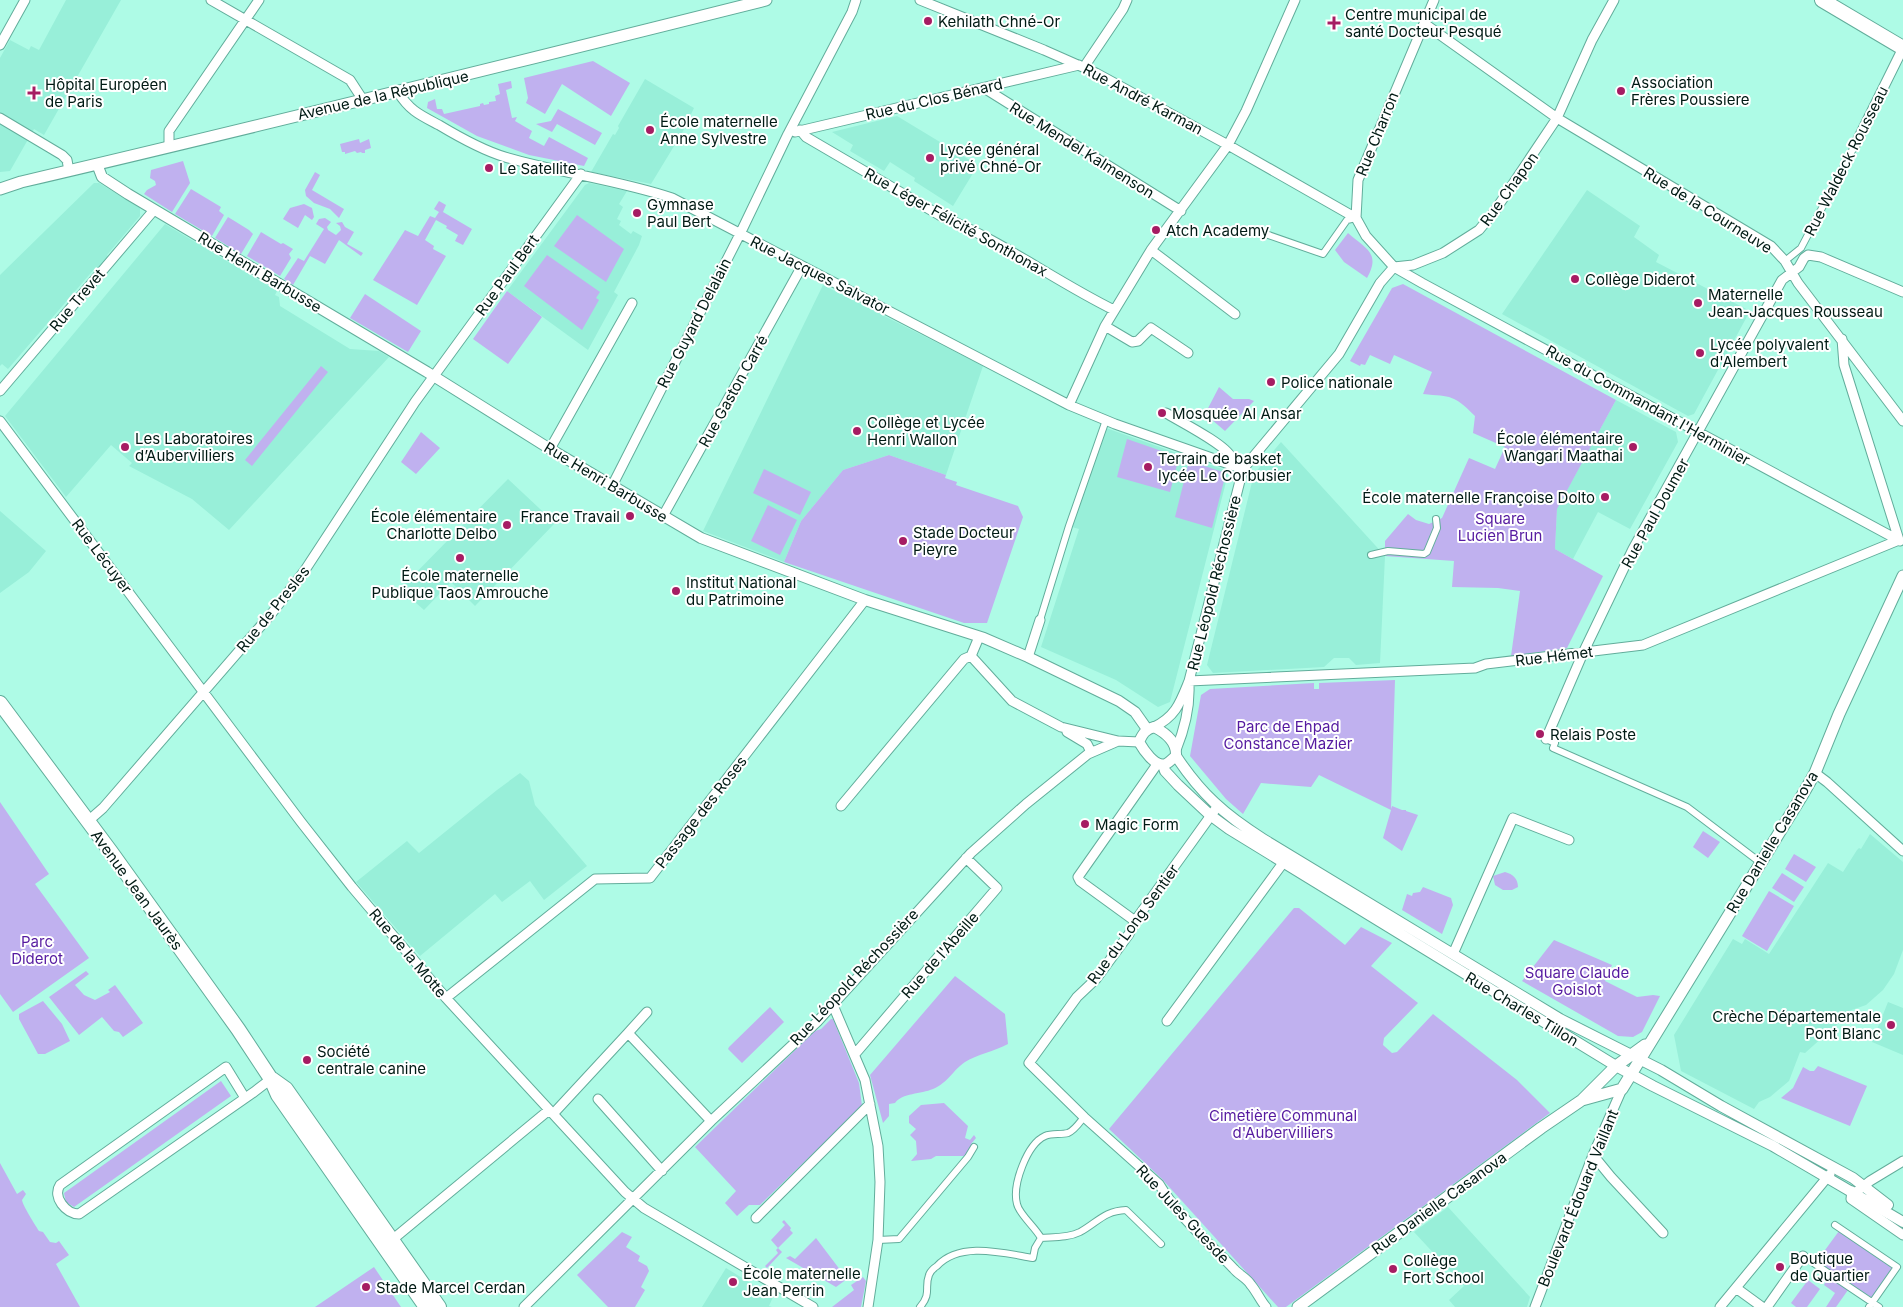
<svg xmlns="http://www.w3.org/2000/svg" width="1903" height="1307" viewBox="0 0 1903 1307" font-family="Inter,sans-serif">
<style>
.built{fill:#98efd9}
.green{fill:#c0b1ef}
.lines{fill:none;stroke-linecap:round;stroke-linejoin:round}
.pedestrian-casing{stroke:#62ad9b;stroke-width:8}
.minor-casing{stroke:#62ad9b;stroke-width:11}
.tertiary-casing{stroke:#62ad9b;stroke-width:12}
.secondary-casing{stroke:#62ad9b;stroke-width:13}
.primary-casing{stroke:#62ad9b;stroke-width:16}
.pedestrian{stroke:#fff;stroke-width:6}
.minor{stroke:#fff;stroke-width:9}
.tertiary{stroke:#fff;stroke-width:10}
.secondary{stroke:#fff;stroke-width:11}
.primary{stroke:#fff;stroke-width:14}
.poi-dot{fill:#a61c63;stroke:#fff;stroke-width:2}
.labels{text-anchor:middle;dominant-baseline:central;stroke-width:4;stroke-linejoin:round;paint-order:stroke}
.poi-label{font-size:15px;fill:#001a14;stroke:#fff;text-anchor:start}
.street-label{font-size:15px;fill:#001a14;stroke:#fff}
.park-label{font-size:15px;fill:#551aa0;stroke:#fff}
</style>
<rect width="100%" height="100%" fill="#aefbe6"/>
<!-- built -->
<path class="built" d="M66 0H121L44 135 34 129 10 171 0 172V58L10 40 29 50 31 46 39 50Z
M645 79 694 108 682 133 651 184 591 172 613 134 615 135 619 128 618 126Z
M897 116 978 165 953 206 914 181 915 178 890 162 884 171 850 151 853 145 832 132Z
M94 183H99L140 208V216L107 255 109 258 99 269 96 267 8 369 2 364 0 366V275Z
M589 183 627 191 619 204 623 207 617 219 621 221 619 225 631 234 633 231 642 236 639 245 614 292 618 295 588 350 507 291 585 185Z
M1587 190 1640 226 1634 237 1659 255 1656 262 1750 311 1694 414 1688 416 1502 314Z
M165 224 277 291 275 295 279 297 280 306 350 349 379 351 389 357 229 530 192 499 129 466 132 463 111 445 66 497 5 416Z
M823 285 983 366 946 475 889 455 843 470 801 521 784 562 703 531Z
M1616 400 1676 432 1678 442 1630 529 1598 512 1573 559 1555 549 1557 508Z
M1106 428 1225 470 1228 474 1170 702 1158 707 1116 680 1041 647 1079 529 1072 527Z
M1281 442 1385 556 1380 663 1356 665 1349 658H1334L1324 667 1213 673 1207 665 1254 474Z
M508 479 555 523 475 606 451 582 424 610 400 589Z
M0 511 46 551 29 572 0 593Z
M520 773 529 781 535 805 587 866 544 900 530 881 502 902 495 894 420 956 356 882 407 841 419 853 497 790Z
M1870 834 1903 862V950L1894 974 1883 990 1866 1005 1840 1014 1842 1020 1805 1053 1800 1052 1789 1081 1770 1097 1759 1102 1754 1109 1681 1071 1674 1035 1733 939 1742 944 1745 939 1769 954 1828 863 1843 872 1857 850 1859 848 1861 849Z
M1888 1002 1903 1008V1055L1872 1042Z
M1448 1207 1530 1297 1527 1307H1455L1449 1300 1464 1286 1414 1232Z
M726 1268 773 1297 769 1306 772 1307H702Z"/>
<!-- green -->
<path class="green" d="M593 61 630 83 611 116 562 84 545 114 526 103 528 98 524 78Z
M511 81 512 88 506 90 512 118 517 117 515 121 532 131 529 138 544 146 549 137 588 158 584 166 529 155 477 136 427 108 428 102 435 99 437 109H442L444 114 480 106V104L483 103 484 105 489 104V102L496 101 495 96 500 94 498 84Z
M558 109 602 133 595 145 557 124 552 132 536 124 551 121Z
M359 139 360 143 369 139 371 148 365 150V153H362L361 152 357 153 355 151 345 154V152H342L340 144Z
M183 161 190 183 172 212 144 194 147 190 156 185 155 181 150 178 151 170Z
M315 172 320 175 312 190 344 209 339 218 330 209 314 203 306 196 305 190Z
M191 189 221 207 219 211 224 215 212 236 175 214Z
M439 201 446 205 443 212 472 229 463 245 455 241 458 235 446 228 447 226 436 220 425 240 434 246 433 249 446 256 417 305 373 280 405 230 418 236 430 216 435 218 439 212 434 209Z
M304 204 312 208 314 217 312 220 305 215 298 228 283 219 290 208Z
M577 215 624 249 606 282 554 246Z
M228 217 249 230 253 234 241 254 215 238Z
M325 218 331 222 327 227 328 230 336 235 341 230 340 226 336 223 342 222 345 227 354 232 347 244 363 253 361 256 339 240 325 264 310 256 293 285 284 279 298 258 304 261 324 229 316 224 319 219Z
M261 232 281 244 283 243 293 249 289 254 291 258 280 276 247 256Z
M1348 233C1366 249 1381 253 1367 278L1344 262 1335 250Z
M547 255 600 292 596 298 599 300 582 330 524 286Z
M1403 284 1616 400 1557 509 1555 549 1603 576 1567 648 1511 656 1520 591 1498 588 1452 587 1454 561 1385 556V541L1408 514 1416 520 1429 524 1442 518 1469 458 1495 469 1505 447 1473 433 1475 416C1453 394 1452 397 1423 394L1432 372 1394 355 1390 364 1370 355 1365 365 1361 364 1360 366 1350 361 1392 288Z
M507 291 542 317 508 364 473 339Z
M365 294 421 331 408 352 350 318Z
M321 366 328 372 252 466 245 460Z
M1219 387 1233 399H1249L1254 401 1225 431 1205 414Z
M421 432 440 448 416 474 401 462Z
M1127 439 1179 457 1170 492 1117 477Z
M889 455 946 475 945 478 957 482 956 485 1018 506 1023 517 987 623H964L784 562 801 521 843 470Z
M1189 461 1226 473 1212 528 1175 517Z
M764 469 811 492 800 515 753 493Z
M768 505 797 520 780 555 751 541Z
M1395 680 1391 809 1392 806 1402 810H1406V811L1418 815 1402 851 1383 838 1391 810 1319 775 1311 787 1261 783 1243 814 1226 799 1190 756 1201 695 1210 689 1314 683V689H1319V683Z
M0 802 49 874 35 884 89 958 13 1012 0 994Z
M1703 831 1720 842 1708 858 1693 847Z
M1794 854 1816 867 1806 882 1785 869Z
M1505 872C1513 874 1518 879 1518 887L1512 890H1503L1495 885 1493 876Z
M1782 873 1804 887 1794 902 1772 888Z
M1423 887 1451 898 1453 905 1442 934 1402 910 1407 894 1412 896 1413 893 1420 892Z
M1769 891 1794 906 1767 951 1742 936Z
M1294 908H1299L1345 945 1361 927 1392 943 1371 966 1418 1003 1384 1038 1383 1045 1392 1053 1397 1052 1433 1014 1517 1080 1550 1113 1286 1307H1278L1162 1179 1109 1129Z
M1554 940 1612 965 1605 981 1637 997 1653 995 1660 996 1642 1032 1633 1037 1618 1036 1522 981Z
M86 971 89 974 75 985 84 995 95 1000 110 992 108 990 115 985 143 1023 123 1037 119 1032 114 1031 102 1017 79 1035 49 997Z
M955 976 1005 1014 1008 1044C995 1051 976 1055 965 1062 952 1071 949 1082 933 1089 921 1094 902 1093 895 1103L889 1104V1116L883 1123 870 1075Z
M43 1001 62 1024 70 1041 45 1054H38L19 1019V1014Z
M770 1007 784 1022 742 1063 728 1049 729 1047Z
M831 1019H833L859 1083 862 1106 760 1205H749L737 1216 725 1203 736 1191 695 1147 815 1031 821 1029Z
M1818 1066 1867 1086 1850 1126 1781 1098 1793 1088 1803 1067 1810 1071H1814Z
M221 1081 231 1096 74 1207 66 1202 64 1193Z
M944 1103 968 1126 965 1138 970 1140 974 1135 976 1138 971 1144 972 1148 964 1156H936L931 1159 911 1161 917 1154 916 1141 910 1135 916 1129 909 1123V1116L921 1105Z
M0 1163 17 1194 23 1190 26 1194 22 1200C23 1206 34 1223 39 1231L43 1232 50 1242 56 1243 59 1241 69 1255 56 1264 80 1307H0Z
M784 1220 791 1228 790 1230 793 1233 778 1248 782 1252 767 1268 765 1266 778 1253 776 1250 778 1248 771 1240 785 1225 782 1222Z
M1839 1231 1892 1268 1872 1298 1817 1261Z
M622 1232 632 1237 626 1247 640 1256 638 1261 647 1266 649 1271 641 1287 645 1290 635 1307H608L577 1275Z
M816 1238 847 1279 836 1287 786 1258 790 1256 795 1259Z
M374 1267 401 1307H315Z
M863 1277 866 1281 861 1307H832L854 1290 851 1285Z
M1828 1277 1848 1290 1836 1307H1826L1835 1293 1824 1285Z
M1808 1280 1820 1289 1807 1307H1796L1791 1303Z"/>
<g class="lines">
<defs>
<path id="pedestrian" d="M1254 230 1323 254 1347 220 1356 218
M1785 261 1801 248 1854 147
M1371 555 1388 551 1424 554 1427 552 1437 528 1436 519
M1040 620 1069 526 1106 420
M1546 739 1555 743 1553 748 1687 807 1761 863
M1835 1225 1897 1267 1869 1307
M1041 1238C1053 1237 1068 1238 1080 1232 1098 1222 1104 1211 1126 1210L1161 1244
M878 1240 899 1239 968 1157 974 1147
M1812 1262 1879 1307
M920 1307C932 1293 924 1288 929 1275 930 1272 934 1268 937 1266 960 1241 1003 1253 1033 1258L1035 1248 1041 1238C1035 1227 1019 1214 1017 1204 1012 1185 1027 1144 1045 1136 1052 1133 1061 1135 1068 1133 1075 1130 1080 1122 1084 1117"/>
<path id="minor" d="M211 0 350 80 363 100
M920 0 1044 50 1096 73 1228 145 1356 218
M1434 0 1358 180 1356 218 1366 236 1394 267 1422 283 1900 541
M1425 24 1557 118 1771 246 1785 261 1798 283 1903 421
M0 45 25 0
M1084 67 1123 9 1127 0
M984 88 1181 211
M398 92C410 111 420 115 439 125 459 137 482 150 505 157 560 173 618 180 672 198L1069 405 1115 424 1243 469
M0 118 62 155 67 160 69 171
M800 130 806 137 941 216C1002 241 1055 281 1114 310
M795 132 1079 65
M169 147V131L259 0
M1854 147 1903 48
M1151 250 1235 314
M1394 267 1413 265 1443 253 1479 230 1494 212 1557 118 1592 40 1614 0
M1105 326 1132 342 1138 341 1151 328 1188 353
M0 391 154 210
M1069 405 1105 326 1151 250 1228 145 1246 111 1295 0
M1166 413C1179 421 1225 444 1231 457 1231 458 1232 464 1232 465
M0 421 301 822 352 887 446 998 625 1192 644 1208 813 1307
M550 449 632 303
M612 486 740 234 788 134 852 12 856 0
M663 516 802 266
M971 656 1012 701 1061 727 1118 741
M971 656 979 637
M1028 657 1040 620
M1189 681 1475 668 1486 664 1643 645 1899 540 1844 365 1842 339
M1154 727C1176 716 1180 703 1189 681L1243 469 1339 354 1380 283 1394 267
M1067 732 1087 744 1091 752
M1546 739 1583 653 1633 549 1782 280 1799 267 1804 258 1808 255 1821 257 1903 292
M1176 750C1185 728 1190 708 1189 685
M1815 773 1827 782 1903 851
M841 806 964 659 971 656
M1217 807 1135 921 1129 934 1096 979 1077 997 1029 1063 1084 1117 1159 1184C1178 1216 1208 1242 1234 1269 1239 1275 1247 1278 1251 1285 1257 1292 1260 1300 1266 1307
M87 822 103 808 272 613 305 570 415 402 581 174
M1135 921 1080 881 1078 877 1158 763
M1453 954 1513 818 1569 840
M446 998 595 879 650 878 865 600
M832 1003 865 1080 878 1146 880 1182 878 1240 868 1307
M1167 1021 1283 863
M628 1033 647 1012
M855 1054 997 888 966 858
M245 1098 226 1067 60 1185C52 1197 66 1214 79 1214L254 1092 271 1079
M598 1099 662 1171
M553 1114 628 1033 711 1121
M1593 1155 1611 1177 1663 1233
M1852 1191 1851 1199 1903 1235
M1855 1193 1870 1181 1903 1161
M756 1218 870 1104
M392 1240 549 1110
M1736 1288 1762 1307
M524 1307 711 1121 817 1022 971 853 1026 804 1088 754 1118 741 1139 742
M1535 1307 1593 1155 1622 1089
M1720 1307 1830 1174
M1767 1307 1803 1256"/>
<path id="tertiary" d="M97 164 102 177 128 194 427 372 550 449 701 538 865 600 984 638 1028 657 1119 701 1135 712 1147 729
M1154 727C1166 733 1177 742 1176 756 1173 758 1170 762 1166 764 1155 768 1143 749 1139 742 1143 733 1145 730 1154 727Z
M1176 756C1201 794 1225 815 1263 839L1560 1019 1661 1070 1721 1106 1853 1178 1888 1205
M1163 765 1165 771 1178 785 1210 815 1229 829 1616 1066 1653 1086 1773 1146 1903 1222"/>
<path id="secondary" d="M0 189 21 182C270 124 518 62 766 0
M1582 1100 1622 1089 1803 794 1815 773 1839 714 1903 576
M1298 1307 1541 1128 1582 1100 1616 1066 1645 1045"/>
<path id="primary" d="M1822 0 1903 48
M0 703 111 852 238 1029 271 1079 278 1095 426 1307
M272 1079 286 1089 439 1307"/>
</defs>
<!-- pedestrian casing -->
<use href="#pedestrian" class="pedestrian-casing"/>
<!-- minor casing -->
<use href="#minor" class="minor-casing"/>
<!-- tertiary casing -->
<use href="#tertiary" class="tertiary-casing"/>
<!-- secondary casing -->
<use href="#secondary" class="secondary-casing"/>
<!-- primary casing -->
<use href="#primary" class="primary-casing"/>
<!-- pedestrian -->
<use href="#pedestrian" class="pedestrian"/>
<!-- minor -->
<use href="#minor" class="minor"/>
<!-- tertiary -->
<use href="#tertiary" class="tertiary"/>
<!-- secondary -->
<use href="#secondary" class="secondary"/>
<!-- primary -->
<use href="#primary" class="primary"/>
</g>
<!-- markers -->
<g class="poi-dot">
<circle cx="928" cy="21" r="5"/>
<path d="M1331.5 15.5h5v5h5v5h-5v5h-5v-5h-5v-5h5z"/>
<circle cx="1621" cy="91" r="5"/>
<path d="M31.5 85.5h5v5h5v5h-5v5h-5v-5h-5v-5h5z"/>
<circle cx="650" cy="130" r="5"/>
<circle cx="930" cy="158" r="5"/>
<circle cx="489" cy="168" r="5"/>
<circle cx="637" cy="213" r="5"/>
<circle cx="1156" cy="230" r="5"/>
<circle cx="1575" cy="279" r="5"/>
<circle cx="1698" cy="303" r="5"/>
<circle cx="1700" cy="353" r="5"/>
<circle cx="1271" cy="382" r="5"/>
<circle cx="1162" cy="413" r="5"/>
<circle cx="857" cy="431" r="5"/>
<circle cx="125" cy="447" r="5"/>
<circle cx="1633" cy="447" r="5"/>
<circle cx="1148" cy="467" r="5"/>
<circle cx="1605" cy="497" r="5"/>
<circle cx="630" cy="516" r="5"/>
<circle cx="507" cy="525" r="5"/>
<circle cx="903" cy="541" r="5"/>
<circle cx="460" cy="558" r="5"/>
<circle cx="676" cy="591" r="5"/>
<circle cx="1540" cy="734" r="5"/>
<circle cx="1085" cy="824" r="5"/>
<circle cx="1891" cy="1025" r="5"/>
<circle cx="307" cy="1060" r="5"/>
<circle cx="1780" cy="1267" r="5"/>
<circle cx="1393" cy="1269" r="5"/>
<circle cx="733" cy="1282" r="5"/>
<circle cx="366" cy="1287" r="5"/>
</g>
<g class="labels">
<!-- poi labels -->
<g class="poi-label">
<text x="1345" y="14">Centre municipal de<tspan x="1345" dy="17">santé Docteur Pesqué</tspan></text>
<text x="938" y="21">Kehilath Chné-Or</text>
<text x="1631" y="82">Association<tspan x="1631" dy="17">Frères Poussiere</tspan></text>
<text x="45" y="84">Hôpital Européen<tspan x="45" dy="17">de Paris</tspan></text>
<text x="660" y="121">École maternelle<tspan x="660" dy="17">Anne Sylvestre</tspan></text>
<text x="940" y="149">Lycée général<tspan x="940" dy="17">privé Chné-Or</tspan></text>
<text x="499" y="168">Le Satellite</text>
<text x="647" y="204">Gymnase<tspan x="647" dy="17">Paul Bert</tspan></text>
<text x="1166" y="230">Atch Academy</text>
<text x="1585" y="279">Collège Diderot</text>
<text x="1708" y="294">Maternelle<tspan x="1708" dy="17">Jean-Jacques Rousseau</tspan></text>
<text x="1710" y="344">Lycée polyvalent<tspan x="1710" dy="17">d'Alembert</tspan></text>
<text x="1281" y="382">Police nationale</text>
<text x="1172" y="413">Mosquée Al Ansar</text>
<text x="867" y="422">Collège et Lycée<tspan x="867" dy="17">Henri Wallon</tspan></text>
<text x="135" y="438">Les Laboratoires<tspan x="135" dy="17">d’Aubervilliers</tspan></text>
<text x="1623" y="438" text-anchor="end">École élémentaire<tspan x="1623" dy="17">Wangari Maathai</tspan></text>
<text x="1158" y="458">Terrain de basket<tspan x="1158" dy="17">lycée Le Corbusier</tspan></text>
<text x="1595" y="497" text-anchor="end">École maternelle Françoise Dolto</text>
<text x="497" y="516" text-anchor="end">École élémentaire<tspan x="497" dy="17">Charlotte Delbo</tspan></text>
<text x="620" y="516" text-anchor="end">France Travail</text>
<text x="913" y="532">Stade Docteur<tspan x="913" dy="17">Pieyre</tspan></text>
<text x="460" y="575" text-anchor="middle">École maternelle<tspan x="460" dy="17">Publique Taos Amrouche</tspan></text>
<text x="686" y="582">Institut National<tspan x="686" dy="17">du Patrimoine</tspan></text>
<text x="1550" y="734">Relais Poste</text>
<text x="1095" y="824">Magic Form</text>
<text x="1881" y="1016" text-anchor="end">Crèche Départementale<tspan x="1881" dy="17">Pont Blanc</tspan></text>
<text x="317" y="1051">Société<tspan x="317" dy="17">centrale canine</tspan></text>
<text x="1790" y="1258">Boutique<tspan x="1790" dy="17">de Quartier</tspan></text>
<text x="1403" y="1260">Collège<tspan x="1403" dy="17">Fort School</tspan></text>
<text x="743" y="1273">École maternelle<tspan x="743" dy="17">Jean Perrin</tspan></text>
<text x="376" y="1287">Stade Marcel Cerdan</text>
</g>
<!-- street labels -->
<g class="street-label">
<text transform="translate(383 95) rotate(-13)">Avenue de la République</text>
<text transform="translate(934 99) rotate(-13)">Rue du Clos Bénard</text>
<text transform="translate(1143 99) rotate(28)">Rue André Karman</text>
<text transform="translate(1377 134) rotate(-68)">Rue Charron</text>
<text transform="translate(1082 150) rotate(32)">Rue Mendel Kalmenson</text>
<text transform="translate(1846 161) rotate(-63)">Rue Waldeck Rousseau</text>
<text transform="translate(1509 189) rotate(-54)">Rue Chapon</text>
<text transform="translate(1708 210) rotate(32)">Rue de la Courneuve</text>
<text transform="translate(956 222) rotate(29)">Rue Léger Félicité Sonthonax</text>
<text transform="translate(260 272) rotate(31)">Rue Henri Barbusse</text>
<text transform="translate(507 275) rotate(-54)">Rue Paul Bert</text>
<text transform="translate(820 275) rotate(27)">Rue Jacques Salvator</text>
<text transform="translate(77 300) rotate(-50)">Rue Trevet</text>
<text transform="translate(694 323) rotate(-63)">Rue Guyard Delalain</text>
<text transform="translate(733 391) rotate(-61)">Rue Gaston Carré</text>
<text transform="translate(1648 405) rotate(29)">Rue du Commandant l'Herminier</text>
<text transform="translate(606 482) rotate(31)">Rue Henri Barbusse</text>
<text transform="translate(1655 513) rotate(-61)">Rue Paul Doumer</text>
<text transform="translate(102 556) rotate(53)">Rue Lécuyer</text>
<text transform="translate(1214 583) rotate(-76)">Rue Léopold Réchossière</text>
<text transform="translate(273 609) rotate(-51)">Rue de Presles</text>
<text transform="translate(1554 656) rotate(-7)">Rue Hémet</text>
<text transform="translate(701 812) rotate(-52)">Passage des Roses</text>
<text transform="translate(1772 842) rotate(-59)">Rue Danielle Casanova</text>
<text transform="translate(137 890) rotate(54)">Avenue Jean Jaurès</text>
<text transform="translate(1133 924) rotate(-54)">Rue du Long Sentier</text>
<text transform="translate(408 953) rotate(50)">Rue de la Motte</text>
<text transform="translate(940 955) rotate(-49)">Rue de l'Abeille</text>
<text transform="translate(854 977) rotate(-47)">Rue Léopold Réchossière</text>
<text transform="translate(1522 1009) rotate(31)">Rue Charles Tillon</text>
<text transform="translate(1578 1198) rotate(-68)">Boulevard Édouard Vaillant</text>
<text transform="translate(1439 1203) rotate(-36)">Rue Danielle Casanova</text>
<text transform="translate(1183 1214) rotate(47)">Rue Jules Guesde</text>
</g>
<!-- park labels -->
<g class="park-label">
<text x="1500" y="518">Square<tspan x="1500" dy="17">Lucien Brun</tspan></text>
<text x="1288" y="726">Parc de Ehpad<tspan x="1288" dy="17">Constance Mazier</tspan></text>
<text x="37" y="941">Parc<tspan x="37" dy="17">Diderot</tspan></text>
<text x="1577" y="972">Square Claude<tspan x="1577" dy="17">Goislot</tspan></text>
<text x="1283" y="1115">Cimetière Communal<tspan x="1283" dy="17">d'Aubervilliers</tspan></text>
</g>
</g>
</svg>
